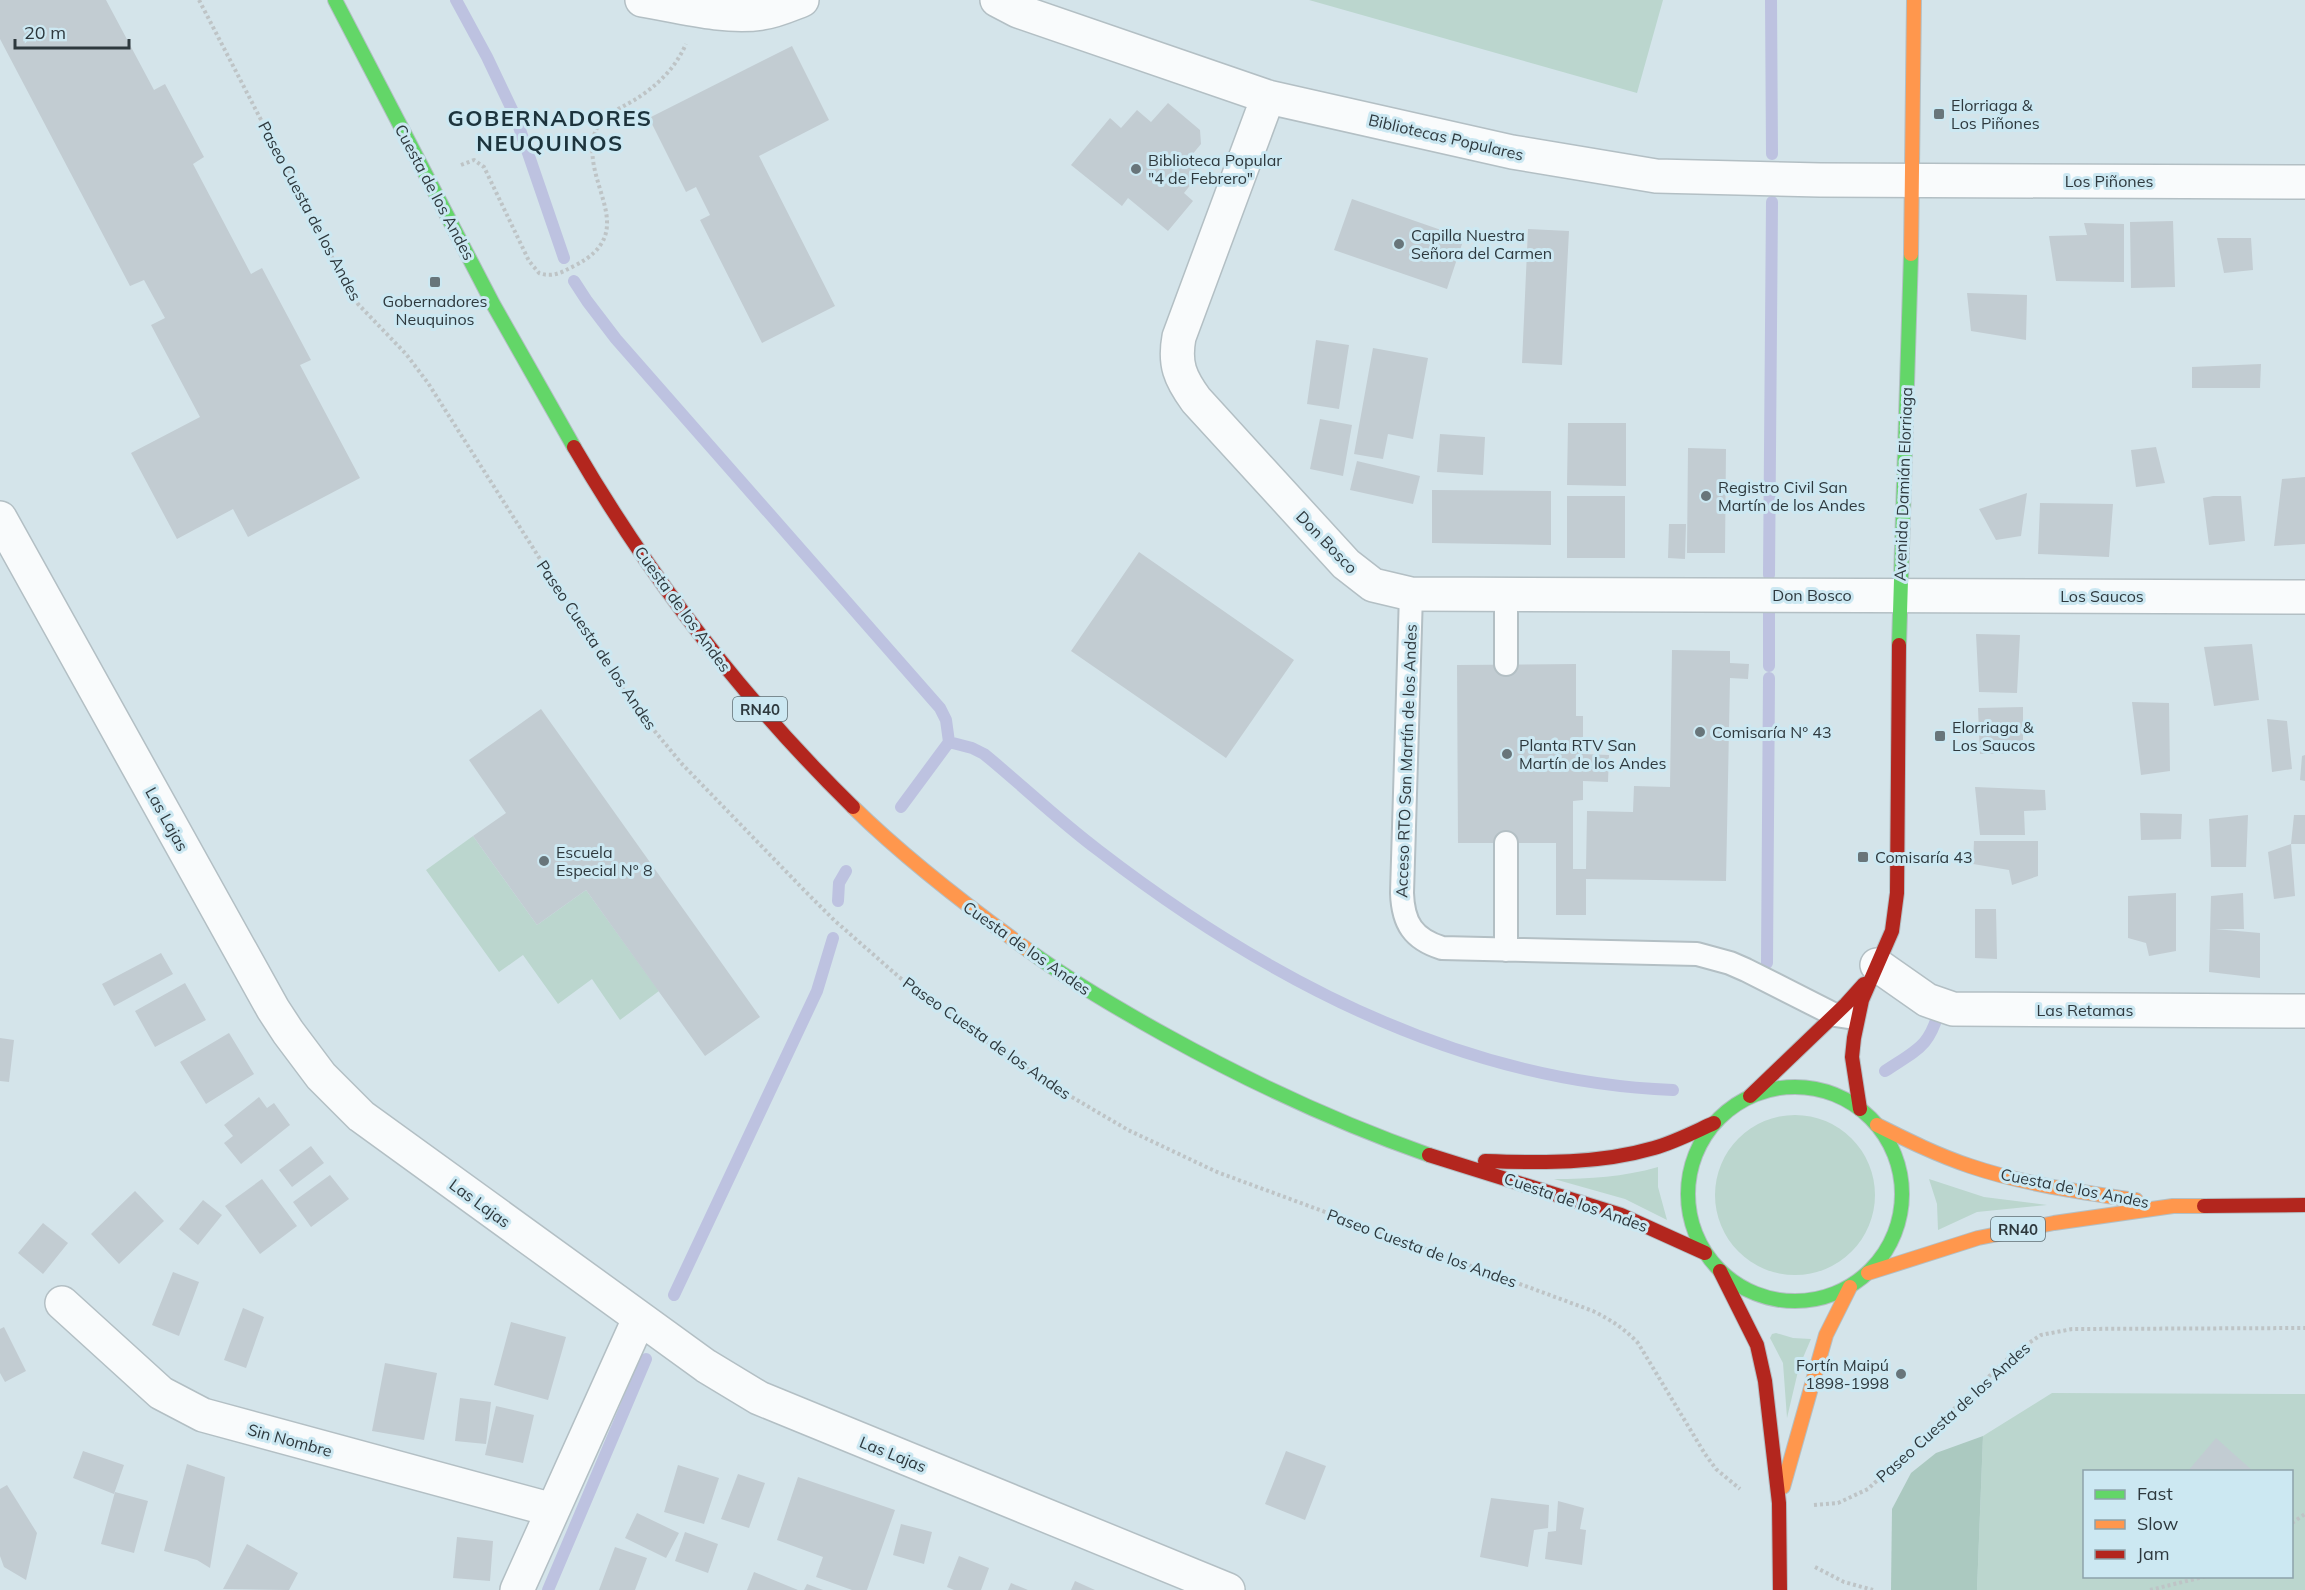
<svg xmlns="http://www.w3.org/2000/svg" width="2305" height="1590" viewBox="0 0 2305 1590" font-family="Mulish,sans-serif">
<style>
.green{fill:#bbd6ce;fill-rule:evenodd}
.forest{fill:#abc9c0}
.lines{fill:none;stroke-linecap:round;stroke-linejoin:round}
.stream{stroke:#bdc2e0;stroke-width:12}
.building{fill:#c2ccd2}
.lane-casing{stroke:#b3bfc4;stroke-width:26}
.street-casing{stroke:#b3bfc4;stroke-width:36}
.fast-casing{stroke:#b3bfc4;stroke-width:16}
.slow-casing{stroke:#b3bfc4;stroke-width:16}
.jam-casing{stroke:#b3bfc4;stroke-width:16}
.path{stroke:#bec4c6;stroke-width:4;stroke-dasharray:3 3;stroke-linecap:butt}
.lane{stroke:#f9fbfc;stroke-width:22}
.street{stroke:#f9fbfc;stroke-width:33}
.fast{stroke:#63d668;stroke-width:14}
.slow{stroke:#ff974d;stroke-width:14}
.jam{stroke:#b3261e;stroke-width:14}
.poi-dot{fill:#68757a;stroke:#cce8f2;stroke-width:2}
.labels{text-anchor:middle;dominant-baseline:central;stroke-width:6;stroke-linejoin:round;paint-order:stroke}
.shield{fill:#cce8f2;stroke:#5d6e74;stroke-width:1.5}
.shield-label{font-size:15px;font-weight:bold;fill:#2e393e}
.poi-label{font-size:16px;fill:#2e393e;stroke:#cce8f2;text-anchor:start}
.street-label{font-size:16px;fill:#2e393e;stroke:#cce8f2}
.district-label{font-size:22px;font-weight:bold;letter-spacing:1.5px;fill:#1d343d;stroke:#cce8f2}
</style>
<rect width="100%" height="100%" fill="#d4e4ea"/>
<!-- green -->
<path class="green" d="M1309 0H1663L1637 93Z
M473 836 537 925 586 890 659 991 620 1020 592 979 558 1004 523 955 499 972 426 870Z
M1715 1195a80 80 0 1 1 160 0a80 80 0 1 1-160 0Z
M1658 1167V1187L1667 1220 1625 1199 1554 1179C1590 1179 1623 1177 1658 1167Z
M1929 1179 1984 1197 2047 1205 1977 1212 1938 1230 1937 1204Z
M1776 1333 1793 1338 1811 1339 1799 1367 1787 1418 1783 1363 1770 1338 1772 1334Z
M2052 1393 2305 1394V1590H1977L1983 1436ZM2084 1472H2292V1576H2084Z"/>
<!-- forest -->
<path class="forest" d="M1983 1436 1977 1590H1891L1892 1509 1911 1473 1936 1453Z"/>
<g class="lines">
<!-- stream -->
<path class="stream" d="M456 0 487 57 516 118 564 258
M1771 0 1772 154
M574 281 587 301 616 339 940 708 946 720 949 742 901 807
M1769 575 1772 202
M1769 666V613
M949 742 972 748 984 754C1022 785 1058 820 1098 850 1264 978 1460 1082 1673 1090
M838 901 839 883 846 871
M1767 963 1769 678
M1885 1071C1918 1049 1930 1047 1940 1007
M674 1295 817 991 833 938
M548 1590 646 1359"/>
</g>
<!-- building -->
<path class="building" d="M0 0H106L154 90 165 84 204 157 193 164 251 274 262 268 311 360 300 365 360 478 248 537 233 509 177 539 131 453 200 417 151 325 165 318 144 280 130 286 0 39Z
M792 46 829 120 759 156 835 306 762 343 700 220 710 215 696 187 686 192 649 118Z
M1168 103 1200 130 1201 144 1186 162 1200 173 1184 193 1193 201 1168 231 1128 198 1122 206 1071 165 1110 118 1121 128 1137 110 1151 122Z
M1352 199 1464 238 1447 289 1334 250Z
M2173 221 2175 287 2131 288 2130 222Z
M2084 223 2124 224V282L2056 281 2049 236 2087 235Z
M1528 229 1569 231 1562 365 1522 363Z
M2217 238H2251L2253 270 2224 273Z
M1967 293 2027 295 2026 340 1971 331Z
M1316 340 1349 345 1339 409 1307 404Z
M1373 348 1428 358 1413 439 1388 434 1383 459 1354 454Z
M2261 364 2260 388H2192V367Z
M1320 419 1352 425 1343 476 1310 469Z
M1568 423H1626V486L1567 485Z
M1440 434 1485 437 1483 475 1437 472Z
M2156 447 2165 483 2136 487 2131 450Z
M1688 448 1726 449 1725 553H1687Z
M1357 461 1420 476 1413 504 1350 490Z
M2305 477V544L2274 546 2282 479Z
M1432 490 1551 491V545L1432 543Z
M2027 493 2021 536 1996 540 1979 509Z
M1567 496H1625V558H1567Z
M2213 496H2241L2245 541 2209 545 2203 498Z
M2040 503 2113 504 2109 557 2038 554Z
M1669 524H1686L1685 559 1668 558Z
M1139 552 1294 660 1226 758 1071 651Z
M1976 634 2020 635 2017 693 1979 692Z
M2252 644 2259 700 2214 706 2204 647Z
M1672 650 1730 651V663L1749 664 1748 679 1730 678 1726 881 1586 879V915H1556V843H1458L1457 665 1576 664V716H1583V754L1609 755 1608 782 1583 781V800L1573 801V869H1586L1587 811 1633 812 1634 786 1670 787Z
M2132 702 2169 703 2170 771 2141 775Z
M2023 707V753L1980 754 1978 708Z
M541 709 760 1017 705 1056 586 890 537 925 473 836 506 813 469 760Z
M2267 719 2287 721 2292 769 2272 772Z
M2305 755V781L2300 780 2302 756Z
M1975 787 2045 790 2046 810 2024 811 2025 835H1980Z
M2140 813 2182 814 2181 839 2141 840Z
M2248 815 2246 867H2211L2209 819Z
M2294 815H2305V844H2291Z
M1974 841H2038V876L2012 885 2009 870 1973 864Z
M2291 844 2295 896 2274 899 2268 852Z
M2176 893V951L2149 956 2146 943 2128 938V896Z
M2243 893 2244 929H2215L2260 933V978L2209 972 2211 896Z
M1975 909H1996L1997 959 1975 958Z
M161 953 173 974 114 1006 102 984Z
M185 983 206 1020 155 1047 135 1011Z
M229 1033 254 1074 206 1104 180 1062Z
M0 1038 14 1040 9 1082 0 1081Z
M259 1097 267 1108 274 1103 290 1125 241 1164 224 1143 233 1136 224 1125Z
M311 1146 324 1163 292 1187 279 1170Z
M330 1175 349 1199 311 1227 293 1202Z
M262 1179 297 1226 260 1254 225 1206Z
M135 1191 164 1221 119 1264 91 1234Z
M203 1200 222 1215 198 1245 179 1229Z
M43 1223 68 1243 43 1274 18 1253Z
M173 1272 199 1282 179 1336 152 1325Z
M243 1308 264 1317 246 1368 224 1360Z
M511 1322 566 1337 548 1400 494 1385Z
M4 1327 26 1371 5 1382 0 1373V1329Z
M385 1363 437 1373 424 1440 372 1431Z
M460 1398 491 1402 486 1444 455 1441Z
M496 1406 534 1415 523 1463 485 1455Z
M2216 1438 2254 1472H2187Z
M83 1451 124 1465 114 1494 73 1478Z
M1286 1451 1326 1466 1305 1520 1265 1504Z
M187 1464 225 1477 210 1568 197 1560 164 1551Z
M678 1465 719 1478 704 1524 664 1512Z
M738 1474 765 1483 749 1528 721 1519Z
M798 1477 895 1510 867 1590H852L816 1577 823 1557 777 1540Z
M7 1485 37 1533 26 1580 4 1567 0 1556V1489Z
M115 1492 148 1501 134 1553 101 1544Z
M1491 1498 1549 1505 1548 1528 1534 1530 1528 1567 1480 1557Z
M1558 1501 1584 1508 1580 1529 1586 1530 1582 1565 1545 1559 1548 1532 1556 1531Z
M637 1513 679 1533 666 1558 625 1538Z
M901 1524 932 1532 924 1564 893 1555Z
M685 1532 718 1544 708 1573 675 1561Z
M457 1537 493 1541 490 1581 453 1578Z
M247 1544 298 1573 289 1590 223 1589Z
M615 1547 647 1558 635 1590H599Z
M959 1556 989 1568 981 1590H954L947 1587Z
M754 1572 798 1590H747Z
M1075 1581 1095 1590H1071Z
M1011 1583 1028 1590H1008Z
M807 1584 823 1590H804Z"/>
<g class="lines">
<defs>
<path id="lane" d="M1506 593V664
M1411 594 1402 893C1403 923 1413 939 1442 948L1697 954 1730 963 1746 970 1835 1015 1848 1017
M1506 950V843"/>
<path id="street" d="M642 0C678 6 726 19 762 13 776 11 789 5 802 0
M997 0 1018 11 1268 97 1512 152 1656 176 1820 180 2305 182
M1268 97 1179 337C1174 364 1180 378 1196 400L1346 564 1373 585 1411 594 2305 597
M0 518 273 1009 288 1032 321 1076 361 1116 706 1366 759 1398 1228 1590
M1877 965 1927 1000 1953 1009 2305 1011
M62 1303 161 1393 203 1415 553 1510
M517 1590 639 1319"/>
<path id="fast" d="M335 0 493 304 574 447
M1899 645 1911 254
M1028 950C1072 982 1120 1010 1167 1036 1252 1083 1338 1123 1429 1155
M1688 1194a107 107 0 1 1 214 0a107 107 0 1 1-214 0Z"/>
<path id="slow" d="M1911 254 1914 0
M853 807C907 860 967 906 1028 950
M1877 1125C1907 1140 1937 1155 1970 1166 2023 1184 2080 1192 2136 1200
M1868 1273 1978 1238 2054 1223 2173 1206H2204
M1783 1487 1826 1335 1850 1287"/>
<path id="jam" d="M574 447C651 579 744 700 853 807
M1750 1096 1846 1004 1864 984
M1860 1109 1852 1057 1854 1038 1862 1000 1892 931 1897 893 1899 645
M1429 1155 1621 1215 1705 1253
M1485 1161C1542 1163 1599 1164 1654 1148 1675 1142 1694 1132 1714 1123
M2204 1206 2305 1205
M1720 1271 1757 1345 1765 1381 1779 1503 1780 1590"/>
</defs>
<!-- lane casing -->
<use href="#lane" class="lane-casing"/>
<!-- street casing -->
<use href="#street" class="street-casing"/>
<!-- fast casing -->
<use href="#fast" class="fast-casing"/>
<!-- slow casing -->
<use href="#slow" class="slow-casing"/>
<!-- jam casing -->
<use href="#jam" class="jam-casing"/>
<!-- path -->
<path class="path" d="M199 0 349 290 358 304 406 354 428 383 633 705 682 764 804 890 834 920 899 977 998 1050 1065 1093 1128 1130 1217 1172 1593 1311C1611 1320 1625 1329 1638 1343L1705 1454 1716 1469 1740 1489
M461 165 474 160 484 167 529 261 539 273C553 278 562 272 574 266 642 232 582 186 594 136 599 114 626 107 642 95 662 81 676 66 686 44
M1814 1505 1838 1503 1868 1489 2015 1352 2041 1335 2072 1329 2305 1328
M2292 1523 2305 1514
M1815 1567 1844 1582 1873 1590
M2150 1590 2207 1576"/>
<!-- lane -->
<use href="#lane" class="lane"/>
<!-- street -->
<use href="#street" class="street"/>
<!-- fast -->
<use href="#fast" class="fast"/>
<!-- slow -->
<use href="#slow" class="slow"/>
<!-- jam -->
<use href="#jam" class="jam"/>
</g>
<!-- markers -->
<g class="poi-dot">
<rect x="1933" y="108" width="12" height="12" rx="3"/>
<circle cx="1136" cy="169" r="6"/>
<circle cx="1399" cy="244" r="6"/>
<rect x="429" y="276" width="12" height="12" rx="3"/>
<circle cx="1706" cy="496" r="6"/>
<circle cx="1700" cy="732" r="6"/>
<rect x="1934" y="730" width="12" height="12" rx="3"/>
<circle cx="1507" cy="754" r="6"/>
<rect x="1857" y="851" width="12" height="12" rx="3"/>
<circle cx="544" cy="861" r="6"/>
<circle cx="1901" cy="1374" r="6"/>
</g>
<g class="labels">
<!-- shield labels -->
<g class="shield">
<rect x="733" y="697" width="54" height="24" rx="4.5"/>
<rect x="1991" y="1217" width="54" height="24" rx="4.5"/>
</g>
<g class="shield-label">
<text x="760" y="709">RN40</text>
<text x="2018" y="1229">RN40</text>
</g>
<!-- poi labels -->
<g class="poi-label">
<text x="1951" y="105">Elorriaga &amp;<tspan x="1951" dy="18">Los Piñones</tspan></text>
<text x="1148" y="160">Biblioteca Popular<tspan x="1148" dy="18">"4 de Febrero"</tspan></text>
<text x="1411" y="235">Capilla Nuestra<tspan x="1411" dy="18">Señora del Carmen</tspan></text>
<text x="435" y="301" text-anchor="middle">Gobernadores<tspan x="435" dy="18">Neuquinos</tspan></text>
<text x="1718" y="487">Registro Civil San<tspan x="1718" dy="18">Martín de los Andes</tspan></text>
<text x="1952" y="727">Elorriaga &amp;<tspan x="1952" dy="18">Los Saucos</tspan></text>
<text x="1712" y="732">Comisaría N° 43</text>
<text x="1519" y="745">Planta RTV San<tspan x="1519" dy="18">Martín de los Andes</tspan></text>
<text x="556" y="852">Escuela<tspan x="556" dy="18">Especial N° 8</tspan></text>
<text x="1875" y="857">Comisaría 43</text>
<text x="1889" y="1365" text-anchor="end">Fortín Maipú<tspan x="1889" dy="18">1898-1998</tspan></text>
</g>
<!-- street labels -->
<g class="street-label">
<text transform="translate(1446 137) rotate(13)">Bibliotecas Populares</text>
<text x="2109" y="181">Los Piñones</text>
<text transform="translate(435 192) rotate(62)">Cuesta de los Andes</text>
<text transform="translate(310 211) rotate(62)">Paseo Cuesta de los Andes</text>
<text transform="translate(1903 484) rotate(-88)">Avenida Damián Elorriaga</text>
<text transform="translate(1327 542) rotate(46)">Don Bosco</text>
<text x="1812" y="595">Don Bosco</text>
<text x="2102" y="596">Los Saucos</text>
<text transform="translate(683 609) rotate(54)">Cuesta de los Andes</text>
<text transform="translate(597 645) rotate(56)">Paseo Cuesta de los Andes</text>
<text transform="translate(1406 761) rotate(-88)">Acceso RTO San Martín de los Andes</text>
<text transform="translate(167 819) rotate(61)">Las Lajas</text>
<text transform="translate(1027 948) rotate(35)">Cuesta de los Andes</text>
<text x="2085" y="1010">Las Retamas</text>
<text transform="translate(987 1038) rotate(35)">Paseo Cuesta de los Andes</text>
<text transform="translate(2075 1188) rotate(11)">Cuesta de los Andes</text>
<text transform="translate(1576 1202) rotate(19)">Cuesta de los Andes</text>
<text transform="translate(480 1203) rotate(36)">Las Lajas</text>
<text transform="translate(1422 1248) rotate(20)">Paseo Cuesta de los Andes</text>
<text transform="translate(1953 1412) rotate(-42)">Paseo Cuesta de los Andes</text>
<text transform="translate(290 1440) rotate(15)">Sin Nombre</text>
<text transform="translate(893 1454) rotate(22)">Las Lajas</text>
</g>
<!-- district labels -->
<g class="district-label">
<text x="550" y="118">GOBERNADORES<tspan x="550" dy="25">NEUQUINOS</tspan></text>
</g>
</g>
<!-- legend -->
<rect x="2083" y="1470" width="210" height="108" fill="#cce8f2" stroke="#8da2aa" stroke-width="1.5"/>
<rect x="2095" y="1490" width="30" height="9" fill="#63d668" stroke="#8da2aa" stroke-width="1.5"/>
<text x="2137" y="1500" font-size="18" fill="#2e393e">Fast</text>
<rect x="2095" y="1520" width="30" height="9" fill="#ff974d" stroke="#8da2aa" stroke-width="1.5"/>
<text x="2137" y="1530" font-size="18" fill="#2e393e">Slow</text>
<rect x="2095" y="1550" width="30" height="9" fill="#b3261e" stroke="#8da2aa" stroke-width="1.5"/>
<text x="2137" y="1560" font-size="18" fill="#2e393e">Jam</text>
<!-- scale -->
<path d="M15 39v9h114v-9" fill="none" stroke="#2e393e" stroke-width="3"/>
<text x="24" y="39" font-size="18" fill="#2e393e" stroke="#cce8f2" stroke-width="4.5" paint-order="stroke">20 m</text>
</svg>
